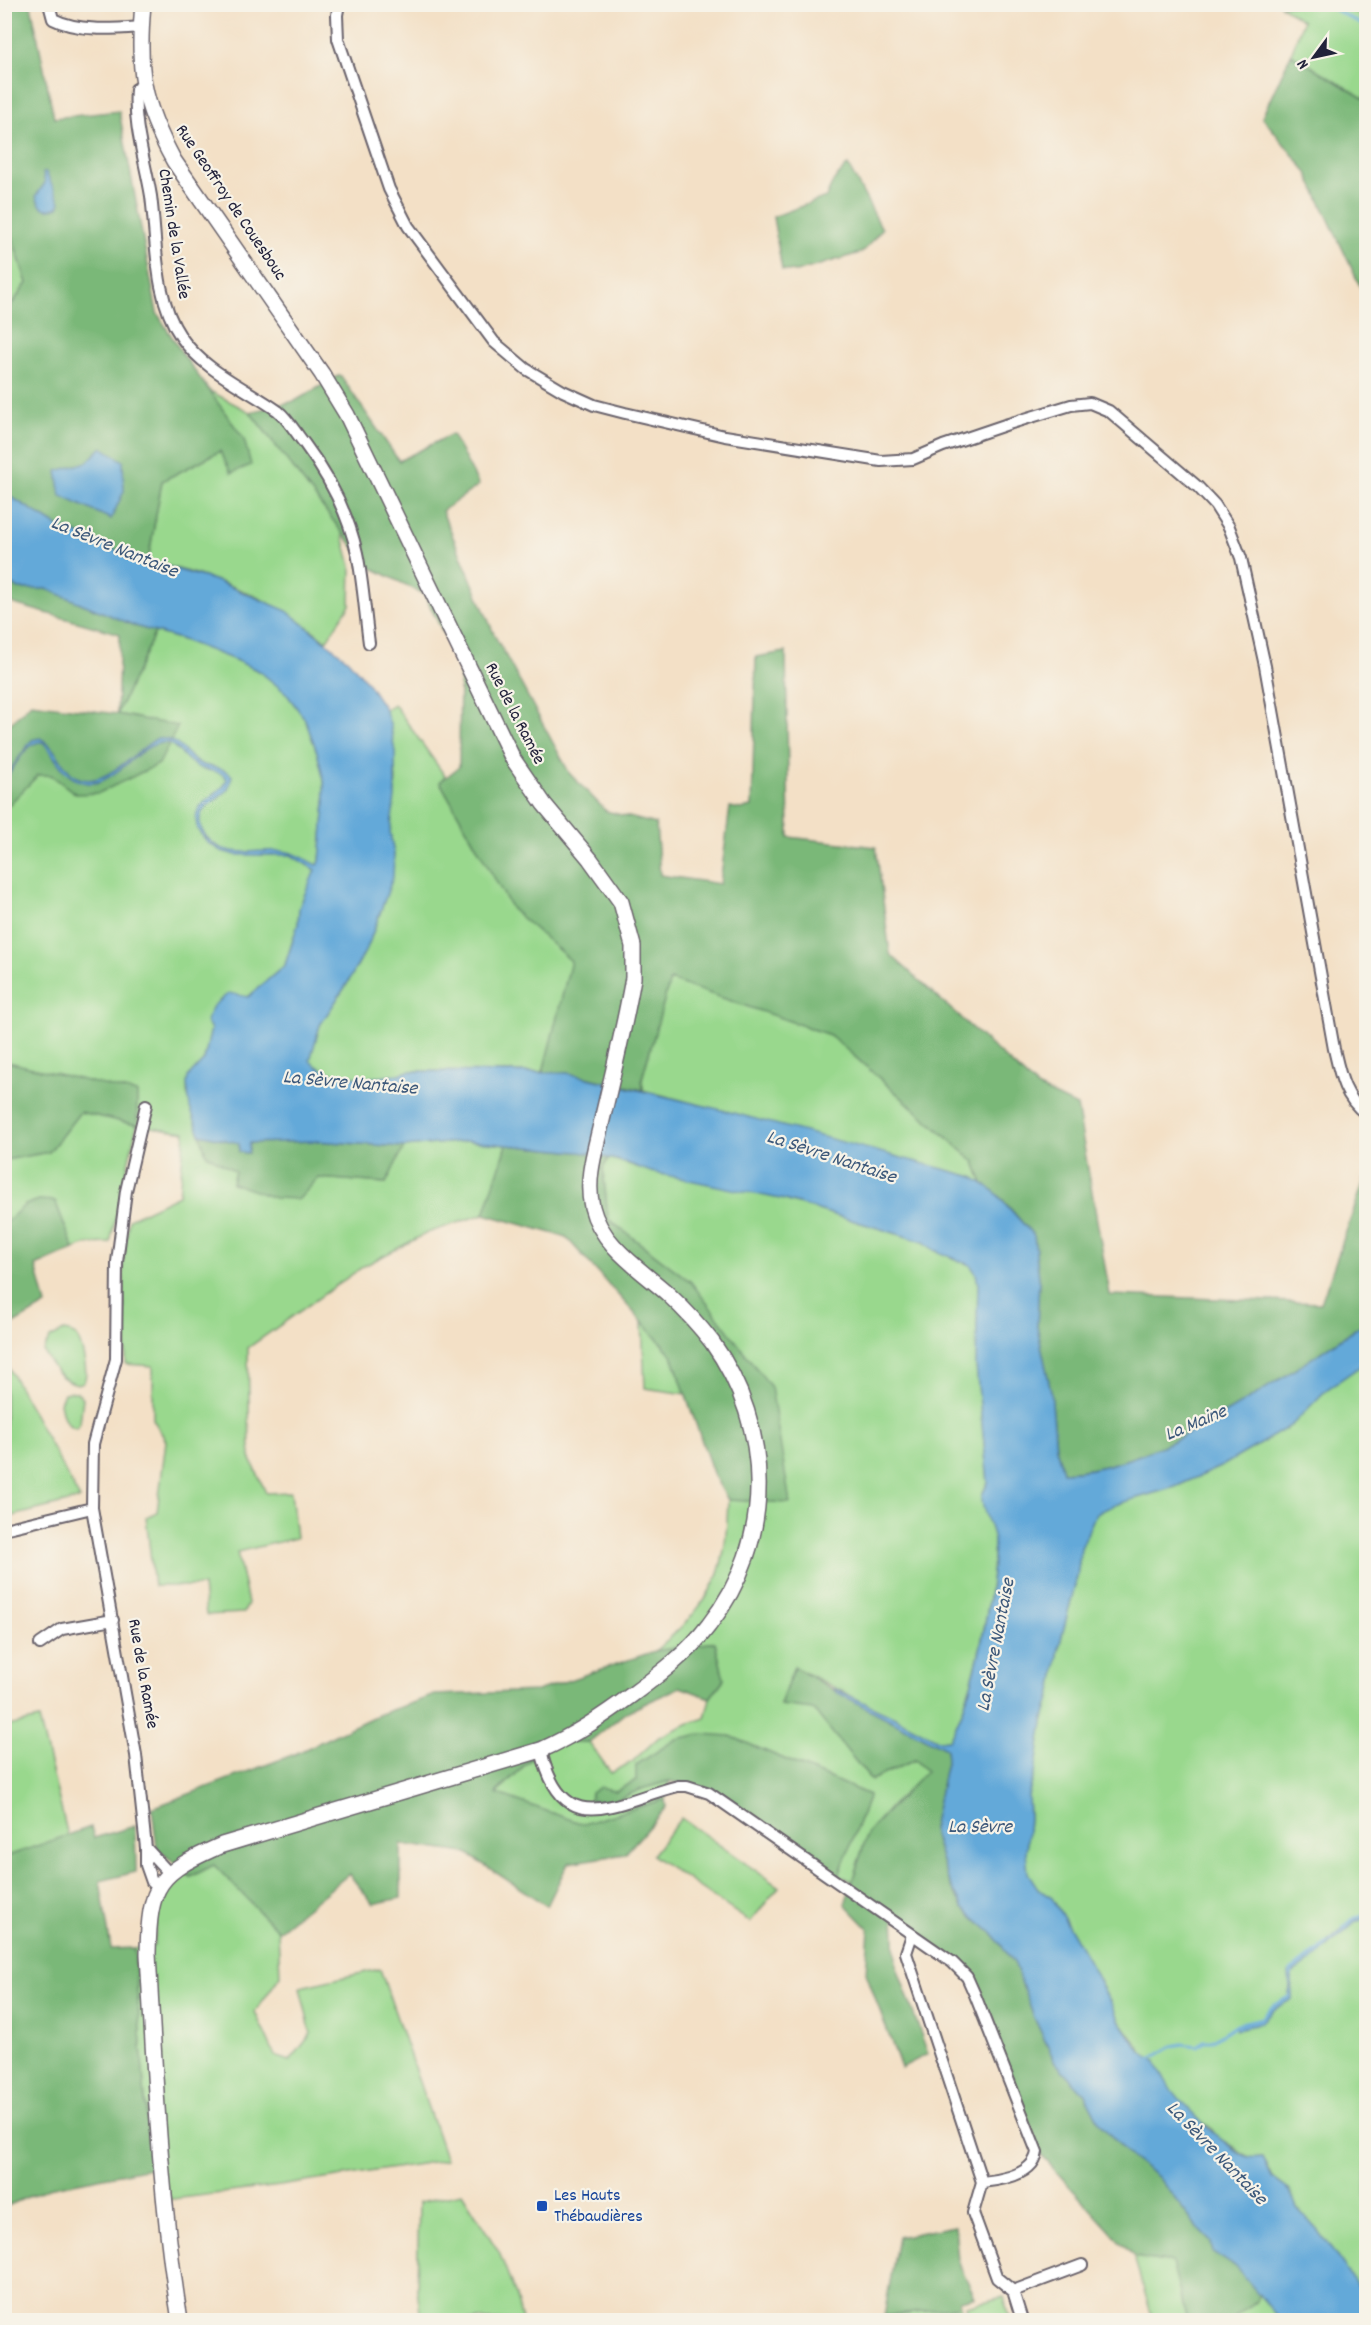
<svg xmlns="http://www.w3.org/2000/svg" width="1371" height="2325" viewBox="0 0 1371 2325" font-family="Dekko,sans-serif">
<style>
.green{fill:#99d88d;stroke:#5e7d64;stroke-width:1.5}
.forest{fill:#7ab878;stroke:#4e6d5a;stroke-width:1.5}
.water{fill:#63a9d9;stroke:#42668a;stroke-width:1.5}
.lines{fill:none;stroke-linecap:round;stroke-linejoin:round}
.stream{stroke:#63a9d9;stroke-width:3}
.minor-casing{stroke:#6b646c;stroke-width:14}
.secondary-casing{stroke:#6b646c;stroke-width:18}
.minor{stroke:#fff;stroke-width:10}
.secondary{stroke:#fff;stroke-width:15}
.transit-dot{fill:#1a4fb4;stroke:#f7f3e8;stroke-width:2}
.labels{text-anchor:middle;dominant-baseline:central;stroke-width:4.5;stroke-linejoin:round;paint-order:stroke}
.street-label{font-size:18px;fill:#22223b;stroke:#f7f3e8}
.transit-label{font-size:18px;fill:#164399;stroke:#f7f3e8;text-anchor:start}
.water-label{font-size:20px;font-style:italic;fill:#3c587a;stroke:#f7f3e8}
</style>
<rect width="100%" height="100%" fill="#f7f3e8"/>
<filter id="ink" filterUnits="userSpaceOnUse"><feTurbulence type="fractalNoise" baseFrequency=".0167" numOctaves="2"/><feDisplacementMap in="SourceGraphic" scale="12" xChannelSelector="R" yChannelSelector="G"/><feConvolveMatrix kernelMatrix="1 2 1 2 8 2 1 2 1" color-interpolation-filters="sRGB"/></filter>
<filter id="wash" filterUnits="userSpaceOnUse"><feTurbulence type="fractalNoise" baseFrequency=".008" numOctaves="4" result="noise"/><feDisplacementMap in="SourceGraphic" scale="24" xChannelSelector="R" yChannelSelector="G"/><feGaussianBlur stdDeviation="1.35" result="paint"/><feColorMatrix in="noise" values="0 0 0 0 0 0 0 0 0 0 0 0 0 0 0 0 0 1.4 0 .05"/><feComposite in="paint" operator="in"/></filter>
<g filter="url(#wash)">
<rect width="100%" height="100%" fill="#f3e0c6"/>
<!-- green -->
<path class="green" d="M1280 5H1343L1366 18V100L1291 54 1303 21Z
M4 214 27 283 5 314H4Z
M208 390 250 412 342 532 351 566 350 605 326 641C272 596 216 578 148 561L162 481 244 439Z
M155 632 193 643 247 665 266 675 286 693 305 719 317 752 324 780 325 802 320 861 299 908 298 924 285 965 211 1029 204 1060 188 1077 187 1093 200 1134 235 1171 232 1182 318 1178 386 1183 404 1147 468 1141 507 1145 484 1214 427 1233 364 1266 248 1348 250 1457 266 1493 291 1492 296 1538 237 1552 248 1603 244 1613 206 1615 203 1586H154L146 1517 157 1512 166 1441 153 1419V1366L126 1364 123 1265 129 1219 179 1195 185 1132 137 1125 110 1243 87 1244 74 1249 55 1201C29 1199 23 1207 5 1223V1160L49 1152 80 1112 136 1125V1093L12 1065 5 1061 4 809 38 775H51L76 794 138 718 117 714Z
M394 704 445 776 440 782 512 909 572 961 543 1072 409 1071C384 1080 329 1083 310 1060L320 1025 347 984 368 946 382 908 394 854 390 833 396 780 392 734 385 709Z
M670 979 830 1035 975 1162 983 1183 973 1177 643 1090 642 1079Z
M609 1158 637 1167 785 1200 924 1242 934 1250 970 1265 976 1273 978 1285 976 1366 988 1482C987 1486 983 1490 983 1494 982 1507 994 1528 994 1544 991 1602 977 1688 949 1740L940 1741 794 1667 780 1704 813 1708 871 1780 915 1760 927 1771 893 1804 868 1832 852 1881 839 1875 869 1795 730 1736 616 1791 590 1800 611 1802 644 1788 670 1781 665 1799 583 1824 496 1794 549 1741 589 1742 611 1773 632 1762 659 1737 687 1724 705 1718 710 1698 724 1679 715 1642 655 1651C686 1624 715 1597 723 1555 727 1538 727 1518 728 1500L790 1502 691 1282 608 1219 603 1168Z
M642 1323 672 1355 686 1394 645 1388Z
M64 1331C69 1332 74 1332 77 1337 82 1346 89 1373 84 1382L78 1384C59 1380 52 1366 43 1351L50 1338Z
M5 1361 80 1499 5 1518Z
M1366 1362V2297L1318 2231 1297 2208 1290 2191 1273 2178 1263 2157 1251 2158 1217 2137 1211 2128 1193 2115 1173 2092 1120 2021 1092 1967 1052 1898 1039 1890 1027 1873 1026 1852 1029 1818 1028 1795 1035 1772 1043 1722 1053 1688 1059 1647 1077 1577 1081 1548 1096 1513 1120 1503 1175 1487 1222 1466 1292 1425 1326 1390Z
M70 1392H77L83 1398 80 1423 76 1428C64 1426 62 1413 60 1403L64 1393Z
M39 1719 68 1836 5 1857 4 1727Z
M681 1818 779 1887 750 1922 652 1855Z
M214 1864 278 1931 280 1976 255 2012 275 2056 290 2061 311 2034 300 1987 380 1969 446 2160 280 2186 157 2201 149 2159 134 1948 154 1945 158 1900 182 1870 191 1877Z
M462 2193 499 2252 515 2293 522 2320H421L417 2289 419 2202Z
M1134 2257 1172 2263 1187 2320H1153Z
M1259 2294 1280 2320H1232L1256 2300Z
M1004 2297 1009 2320H970L966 2306Z
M960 2306 964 2320H884V2316Z"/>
<!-- forest -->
<path class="forest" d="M4 5H31L54 118 119 111 157 313 182 353 244 439 251 465 231 473 220 451 162 481 148 561 129 556 69 530 62 529 5 493V314L27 283 5 214Z
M1291 54 1366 100V299L1306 171 1262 117Z
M848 165 882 229 863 252 796 272 782 270 773 217 826 197 834 180Z
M340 375 399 461 452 434 479 485 442 511 495 636 570 774 606 811 656 824 660 875 720 884 730 807 740 809 752 807 756 657 786 652 789 837 876 847 890 954 1037 1087 1077 1106 1110 1295 1321 1303 1365 1178 1366 1185V1322C1286 1374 1160 1470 1063 1472L1056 1448 1051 1391 1037 1327 1039 1278 1034 1236 1003 1200 983 1183 975 1162 830 1035 670 980 642 1078 643 1090 567 1073 543 1072 571 961 512 909 440 782 459 767 460 667 424 594 368 566 250 412 295 401Z
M5 581 19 589H47L138 627 155 632 117 714 178 726 159 764 99 793 76 794 51 775H38L5 809V729L31 703 117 714 120 634 14 604 5 599Z
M4 1061 137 1093V1125L80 1112 49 1152 5 1160Z
M200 1134 240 1143 239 1152 248 1153 250 1143 315 1141 404 1147 386 1183 318 1178 299 1199 275 1198 232 1183 235 1171 206 1154Z
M507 1145 588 1153 609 1158 603 1168 608 1219 691 1282 771 1387 790 1503 728 1500 714 1476 672 1355 566 1237 484 1214Z
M39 1200 55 1201 74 1249 36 1266 46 1305 5 1329V1223L25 1205Z
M715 1642 724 1679 710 1698 680 1687 625 1713 589 1742 549 1741 496 1793 583 1824 665 1799 666 1807 625 1854 568 1863 547 1906 466 1853 401 1844V1898L373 1904 349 1874 278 1931 214 1865 190 1877 157 1848 152 1808 295 1754 377 1715 435 1695 537 1691 655 1651Z
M794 1667 837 1692 946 1749 947 1758 932 1829 947 1878 963 1908 995 1936 1015 1964 1033 2015 1055 2062 1084 2093 1100 2124 1133 2159 1158 2177 1197 2227 1211 2241 1213 2252 1237 2268 1259 2294 1256 2300 1232 2320H1187L1172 2263 1134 2257 1043 2157 969 1972 894 1915 896 1964 928 2054 901 2068 866 1973 869 1929 845 1904 868 1832 926 1771 915 1760 871 1780 813 1709 780 1705Z
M702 1734 730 1736 869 1795 839 1875 711 1789 669 1781 644 1788 611 1802 590 1800 591 1793 600 1787 616 1791 636 1780V1765L676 1739Z
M135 1826 136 1872 100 1881 111 1949 134 1948 150 2168 48 2188 5 2207V1857L91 1827 94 1838Z
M955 2226 958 2261 975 2297 959 2300 960 2306 884 2316 898 2237Z"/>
<!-- water -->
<path class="water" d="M46 172 60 202 58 207C46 212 40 209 36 196L45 183 43 173Z
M102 447 123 461 124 491 111 519 61 496 57 471 87 462Z
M5 493 62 529 69 530 129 556 214 580 287 611 348 660 367 682 385 709 390 724 395 752V797L390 833 394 854 393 877 368 946 347 984 320 1025 310 1060C329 1083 384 1080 409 1071L567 1073 726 1111 973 1177 994 1191 1034 1236 1039 1278 1037 1327 1051 1391 1056 1448 1063 1472C1160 1470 1286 1374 1366 1322V1362L1326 1390 1292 1425 1222 1466 1175 1487 1120 1503 1096 1513 1081 1548 1077 1577 1059 1647 1053 1688 1043 1722 1035 1772 1028 1795 1029 1818 1026 1852 1028 1873 1039 1890 1052 1898 1092 1967 1120 2021 1136 2045 1141 2051 1156 2061C1159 2084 1226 2151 1249 2157 1254 2158 1259 2157 1263 2157L1272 2178 1290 2191 1297 2208 1318 2231 1366 2297V2320H1280L1237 2268 1213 2252 1211 2241 1197 2227 1158 2177 1133 2159 1100 2124 1084 2093 1055 2062 1033 2015 1015 1964 995 1936 963 1908 947 1877 932 1829 947 1758 946 1749 836 1692 833 1688 893 1716 940 1741 949 1740C977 1689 992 1601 994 1543 994 1528 982 1514 982 1499 981 1493 987 1487 988 1482L976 1366 978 1285 976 1273 970 1265 934 1250 924 1242 785 1200 651 1172 624 1162 588 1153 468 1141 404 1147 315 1141 250 1143 248 1153 239 1152V1143L200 1134 190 1108 187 1084 188 1077 204 1060 211 1029 206 1021 213 1006 229 993 248 997 285 965 298 924 299 908 315 870 291 855H236L221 851 208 843 197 829 196 816 201 805 223 787 227 779C222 770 209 772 200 768 187 763 181 750 169 743 135 737 110 805 70 776 60 769 52 753 44 743 30 736 12 770 5 781V777L32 740 40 738C54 745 60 762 71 773 97 797 135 751 156 739 182 737 182 756 201 764 211 768 225 767 232 776 231 779 230 785 228 789 221 799 201 805 200 819 199 825 202 831 206 836 226 863 262 846 288 852 298 854 308 861 318 865L320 861 325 802 324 780 317 752 305 719 286 693 259 671 235 660 180 639 138 627 47 589H19L5 581Z
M1366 1914V1918L1356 1922 1313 1960 1292 1974V1999L1275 2009 1262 2022 1255 2025 1236 2029V2025L1263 2018 1272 2007 1288 1998 1290 1988 1289 1973 1312 1956 1352 1921Z"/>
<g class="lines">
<!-- stream -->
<path class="stream" d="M1325 4 1366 27
M1343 1928 1353 1919 1366 1913
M1291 1975V1971L1327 1943
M1149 2060 1173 2046 1182 2044 1198 2046 1204 2041H1212L1237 2024 1262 2018 1273 2006 1290 1996"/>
</g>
</g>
<g filter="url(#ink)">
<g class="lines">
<defs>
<path id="minor" d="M49 4 53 19C78 32 113 29 141 27
M339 4 337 15 338 39 389 189 408 226 494 342 526 369 563 391 594 405 625 413 725 436 881 461 913 459 943 446 1005 425 1071 405 1090 403 1109 411 1198 487 1215 505 1229 527 1241 558 1265 666 1334 1049C1340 1075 1344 1097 1366 1114
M143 85 136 89C133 125 145 160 151 196 157 242 154 298 181 337 204 371 246 388 278 411 288 419 296 433 304 443 328 475 348 513 357 553 363 581 365 614 369 643
M146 1105 126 1191 117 1262 116 1359 93 1444 92 1508 136 1755 146 1848V1865L152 1882 158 1888
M4 1529 92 1508
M40 1644 62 1629 113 1620
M541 1750C562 1843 616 1801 678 1786H687L709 1793 952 1962 967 1977 975 1995 1037 2152C1034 2174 1002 2180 982 2182L973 2213 997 2278 1013 2291 1082 2265
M146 1848 169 1873
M912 1935 906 1953 982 2182
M1013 2291 1022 2320"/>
<path id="secondary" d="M143 4C137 70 142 103 174 161L322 374 347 415 513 759 544 804 590 859 621 902 633 946V978C625 1025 613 1073 602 1120 596 1148 585 1178 592 1207 601 1245 640 1269 668 1294 684 1309 699 1325 712 1342 773 1428 775 1541 709 1625 688 1653 660 1674 633 1694 603 1716 575 1735 541 1750L222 1845C158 1873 149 1883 148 1954 155 2077 160 2199 180 2320"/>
</defs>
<!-- minor casing -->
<use href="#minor" class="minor-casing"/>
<!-- secondary casing -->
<use href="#secondary" class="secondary-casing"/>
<!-- minor -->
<use href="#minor" class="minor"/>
<!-- secondary -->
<use href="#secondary" class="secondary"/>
</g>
</g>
<!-- markers -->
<rect class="transit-dot" x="536" y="2200" width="12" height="12" rx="3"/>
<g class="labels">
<!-- street labels -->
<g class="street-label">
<text transform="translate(230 203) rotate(56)">Rue Geoffroy de Couesbouc</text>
<text transform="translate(173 234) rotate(81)">Chemin de la Vallée</text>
<text transform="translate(514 714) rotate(63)">Rue de la Ramée</text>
<text transform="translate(142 1674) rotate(80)">Rue de la Ramée</text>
</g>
<!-- transit labels -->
<g class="transit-label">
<text x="554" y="2196">Les Hauts<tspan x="554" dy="21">Thébaudières</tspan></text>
</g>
<!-- water labels -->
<g class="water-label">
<text transform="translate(114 548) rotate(22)">La Sèvre Nantaise</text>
<text transform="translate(350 1084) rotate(5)">La Sèvre Nantaise</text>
<text transform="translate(831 1158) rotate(18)">La Sèvre Nantaise</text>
<text transform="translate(1196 1424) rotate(-23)">La Maine</text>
<text transform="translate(997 1645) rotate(-79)">La Sèvre Nantaise</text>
<text x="980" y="1828">La Sèvre</text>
<text transform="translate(1216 2154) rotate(46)">La Sèvre Nantaise</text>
</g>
</g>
<!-- margin -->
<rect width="1371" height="2325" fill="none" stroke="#f7f3e8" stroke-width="24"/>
<!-- north arrow -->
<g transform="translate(1314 57) rotate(237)" stroke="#f7f3e8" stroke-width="4.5" paint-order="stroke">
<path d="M0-4.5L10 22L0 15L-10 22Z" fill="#22223b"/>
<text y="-9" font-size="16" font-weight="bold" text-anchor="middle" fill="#22223b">N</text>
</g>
</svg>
